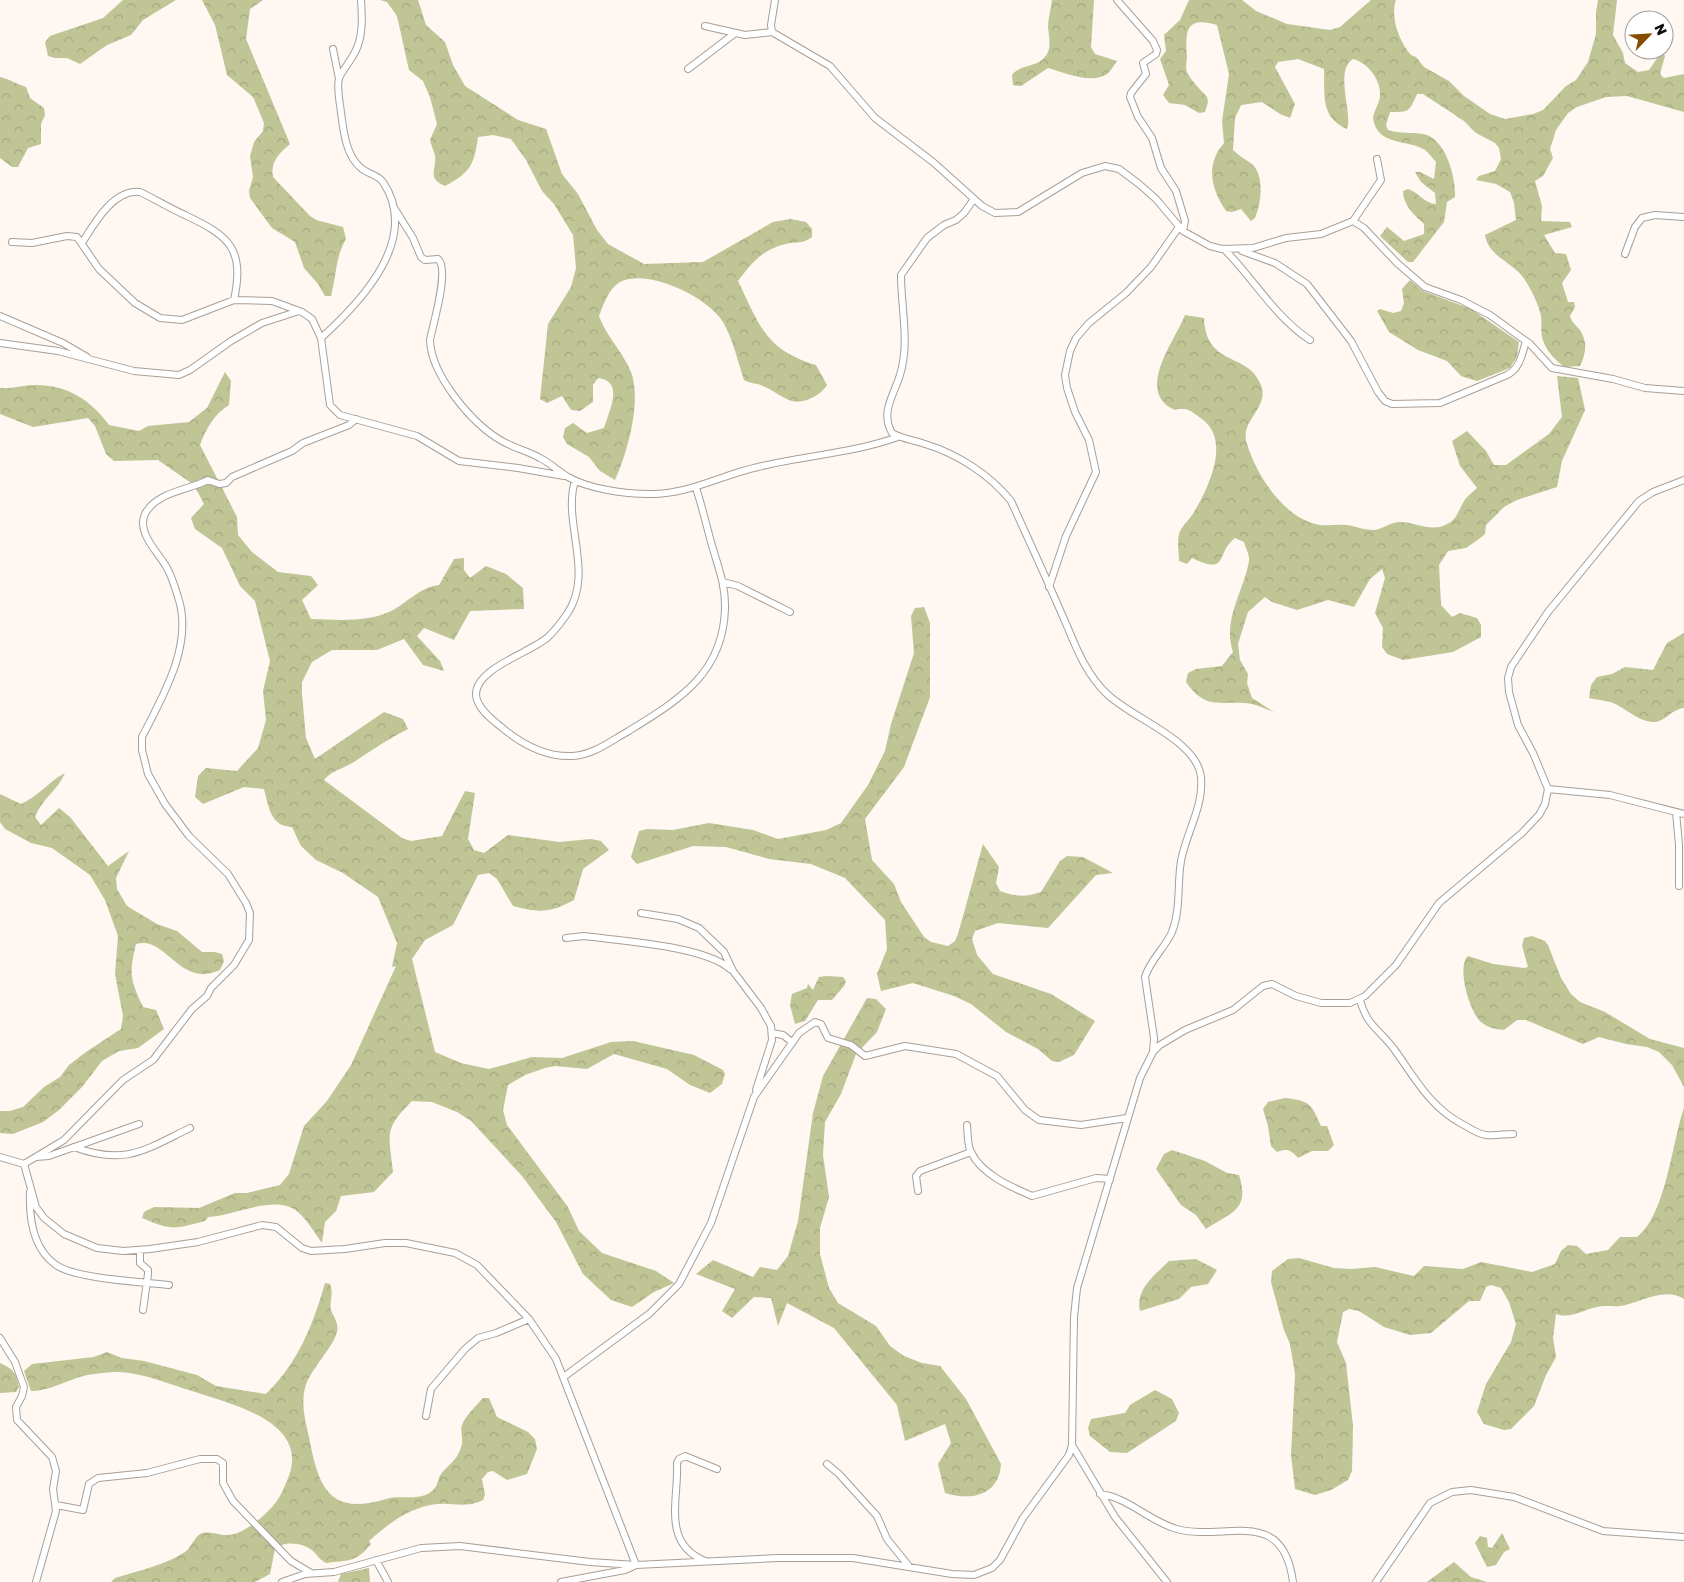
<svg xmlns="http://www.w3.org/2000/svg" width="1684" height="1582" viewBox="0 0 1684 1582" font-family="'Golos Text',sans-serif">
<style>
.forest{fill:url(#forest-crowns)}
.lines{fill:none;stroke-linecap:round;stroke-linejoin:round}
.minor-casing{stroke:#a89f97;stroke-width:8}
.minor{stroke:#fff;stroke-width:6}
</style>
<defs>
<pattern id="forest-crowns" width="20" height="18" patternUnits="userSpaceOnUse" patternTransform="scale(1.25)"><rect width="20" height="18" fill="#c0c596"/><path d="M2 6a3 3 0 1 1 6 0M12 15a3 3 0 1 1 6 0" fill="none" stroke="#a4a880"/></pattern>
</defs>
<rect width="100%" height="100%" fill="#fef7f2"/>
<!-- forest -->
<path class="forest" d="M123 0H176L143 20 131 35 107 45 80 64 67 58H55L48 56 45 42 50 36 103 18Z
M202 0H263L250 9 246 39 290 144C280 153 270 161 273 177L310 216 316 220 343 227 346 239C336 255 336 277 331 296H325L318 284 304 268 295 242 272 228 250 198 249 191 253 177 250 156 254 142 263 131 264 123 253 97 227 75 215 25Z
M380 0H418L426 25 445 42 453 65 465 86 518 120 546 129 562 174 578 194 597 230 608 244 644 264 703 262 773 222 790 219 806 222 812 229V237C804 243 800 242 790 243 764 248 753 261 738 281 759 325 766 350 816 365L827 385C821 395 805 404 792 401 782 398 773 390 763 386 757 383 751 384 744 380 738 362 733 339 723 322 709 298 650 269 622 281 609 287 604 304 599 316 606 336 623 352 631 372 642 401 627 454 615 480L600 471 589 457 567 444 563 437 565 428 573 423 587 433 604 428C609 411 625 381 598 378L593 385V402L580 411 571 410 562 396 547 403 540 399 548 324 571 287 576 268 573 235 554 204 542 191 526 160 511 139 493 135 478 137C474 165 471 172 445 186 426 177 437 171 435 156 434 151 431 145 430 140L437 124 430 97 423 81 409 70 397 16 387 2Z
M1052 0H1094L1091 47 1095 54 1117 61C1114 65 1111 71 1107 74 1091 85 1063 72 1048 68L1021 86 1013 85 1012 75C1020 65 1033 67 1042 60 1053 51 1049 39 1048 27 1048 18 1051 9 1052 0Z
M1189 0H1242L1256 11 1287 24 1330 30 1340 27 1371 0H1396C1390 17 1399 42 1411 55L1416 57 1424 67 1449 81 1464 96 1490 114 1505 119 1533 114 1543 110 1566 86 1576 80 1588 62 1596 34V12L1598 0H1617L1613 35 1623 53 1625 63 1638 72 1649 70 1662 51 1665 56 1660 74 1664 78 1684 74V112L1627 96 1606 97 1577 107 1568 113 1556 130 1550 149 1553 158 1543 176 1535 181 1542 206 1541 221 1570 222 1572 227 1544 235 1555 253 1566 254 1571 270 1562 283 1568 302H1574L1575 307 1570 316C1572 323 1576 325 1580 330 1588 343 1586 353 1580 366L1564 367C1556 360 1548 353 1544 343 1540 335 1542 325 1541 316 1539 305 1531 289 1525 280 1514 262 1489 258 1485 235L1516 220 1514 203 1510 192 1496 184 1476 180 1479 176 1495 171 1501 159 1499 148 1495 143 1476 133 1464 121 1423 94H1417C1409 112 1410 112 1390 112L1386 125 1388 130C1400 134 1411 132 1423 134 1446 138 1456 178 1455 197L1447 202 1444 222 1413 262H1408L1380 236 1387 227 1404 241 1424 234V224C1414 215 1403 205 1403 191L1408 189C1418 192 1425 204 1436 204L1435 193 1421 182 1415 172H1420L1434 179 1436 162C1433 159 1429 153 1425 150 1409 139 1377 147 1373 118 1374 110 1380 103 1380 95 1381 80 1367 62 1353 59 1334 71 1353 113 1347 129 1320 117 1325 96 1324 69L1298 59 1278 62 1275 67 1295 104 1290 118 1280 114 1262 102 1241 105 1235 118 1233 150C1239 156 1245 159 1252 164 1265 176 1261 204 1255 218L1251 221 1241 209 1232 212 1226 211C1211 189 1205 165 1224 143L1222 121 1229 74 1217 25C1186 16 1185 30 1187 57 1187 61 1185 68 1187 72 1191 81 1201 90 1207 97L1208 102 1205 112 1199 113 1185 105 1169 103 1163 95 1169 85 1160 59 1166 51 1164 35 1180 20Z
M0 77C10 79 16 84 26 87L30 98 44 108 45 115 41 124V144L28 148 18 167H12L0 158Z
M1410 280 1423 291 1471 309 1519 342 1517 357 1510 368 1477 381 1461 376 1447 361 1418 350 1389 332 1377 311 1380 309 1393 313 1401 311 1404 303 1402 289Z
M1185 315 1204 318C1206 368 1248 351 1261 385 1270 408 1239 420 1247 444 1257 476 1284 519 1320 525 1329 526 1338 524 1347 525 1355 526 1364 530 1373 530 1381 530 1389 523 1398 522 1415 521 1432 534 1449 523 1457 519 1459 509 1464 501 1467 496 1473 492 1477 488L1460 466 1452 441 1467 431 1486 451 1494 465H1506L1549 434 1562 417 1557 376 1578 378 1585 410 1562 461 1557 487 1517 500 1504 507 1486 525 1485 534 1479 539 1466 548 1448 551 1439 565 1441 605 1452 617 1460 613 1477 618 1481 625V637L1453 652 1403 660 1387 654 1382 647 1383 628 1375 613 1385 578 1382 569 1370 579 1354 607 1328 600 1297 610 1272 602 1265 597 1248 612 1238 644 1240 660 1248 674 1247 683 1252 698 1274 712C1265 709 1254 703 1244 703 1217 702 1204 708 1186 682L1188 673 1196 669 1222 666 1233 652C1222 620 1244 591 1249 561 1250 555 1245 547 1244 542L1235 538C1215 553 1230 576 1192 558L1187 564 1179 561C1179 554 1177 542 1179 534 1181 527 1190 519 1194 512 1209 487 1231 440 1202 419 1192 412 1187 406 1175 410 1134 392 1175 341 1185 315Z
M225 372 231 381 229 405C214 414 206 429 200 445L237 517 238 535 252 552 278 572 311 576 318 585 302 600 311 619C339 620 370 623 395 609 410 600 421 587 439 585L454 559 464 558V570L470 578 486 566 506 574 523 588 524 609 470 611 454 640 424 628 417 636 440 661 444 671 423 665 404 639 377 650H332L312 662 302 682V694L306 738 315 759 384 712 403 719 408 729C388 739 372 750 354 762 343 769 332 770 324 780L402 838 411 841 442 836 465 791 475 793 468 839 474 850 484 853 508 835 559 842 591 839 601 841 609 850 583 869 574 900C550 913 539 913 513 906L497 879 489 873 478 875 453 925 425 940 412 959 435 1052 461 1063 489 1069 532 1057 562 1058 611 1042 633 1041 694 1055 723 1070 725 1074 722 1084 710 1093 690 1085 667 1069 614 1054 587 1069 555 1066 545 1068 525 1075 508 1085 503 1110 507 1125 568 1207 579 1231 602 1253 656 1271 674 1283 654 1292 632 1307 611 1300 583 1274 556 1222 522 1176 471 1121 457 1112 432 1102 412 1101C383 1130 389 1134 393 1172L374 1192 341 1196 336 1211 325 1222 322 1243C315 1233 308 1221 298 1212 276 1193 235 1216 208 1217L205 1221C173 1229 173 1231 142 1218L144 1212 154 1207 199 1208 235 1193H247L280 1185 289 1174 304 1126 327 1101 351 1065 396 966 392 967 397 943 378 897 343 873 316 860 301 846 292 827C270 826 269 807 264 789L244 787 203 804 195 797 198 776 206 768 237 771 258 748 266 720 263 691 270 661 255 601 240 586 222 548 195 529 191 518 204 504 194 485 158 460 114 461 106 454 95 426 88 418 33 427 0 414V388C12 389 24 385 36 385 67 385 91 400 109 425L139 431 148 426 189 422 207 408Z
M924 607 930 623V697L904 767 865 819 872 860 894 884 901 902 924 937 931 942 948 946 955 941 958 934 983 844 999 867 996 883 1000 891C1016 897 1025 897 1041 892L1060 861 1067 856 1083 857 1113 873 1096 875 1048 928 998 923 975 931 972 939 977 955 993 974 1051 994 1095 1021 1074 1055 1059 1062 1052 1061 1038 1049 1006 1032 971 1004 954 996 913 983 881 991 877 974 887 949 885 920 845 878 811 864 769 859 726 847 693 846 637 864 631 857 639 831 647 829 673 830 709 823 753 830 778 839 826 830 841 823 868 785 885 751 891 724 914 653 911 616 915 608Z
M1684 633V708C1671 709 1665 723 1652 722 1637 721 1626 708 1613 703 1606 700 1597 700 1589 698L1591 685 1597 677 1612 674 1625 667 1653 670 1667 643Z
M65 773C58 790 41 800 35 817L41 825 59 808 70 817 108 866 129 851 116 878 117 889 127 906 157 924 177 931 202 952H215L222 954 224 961 220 970C180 989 166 935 136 944 129 973 130 980 143 1007L156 1010 164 1029 138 1048 119 1051 102 1061 82 1087 59 1110 43 1122 13 1134 0 1133V1111H10L23 1107 44 1087 60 1077 69 1065 86 1052 121 1029 123 1016 115 974 118 936 105 900 90 875 52 848 31 843 5 829 0 822V794L21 804C39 796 48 782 65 773Z
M1532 936 1545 941 1548 945 1561 978 1571 994 1580 1002 1605 1012 1650 1039 1684 1048V1087L1672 1065 1659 1052 1647 1047 1626 1044 1599 1037 1583 1044 1526 1020H1517L1504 1030C1496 1029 1488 1028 1481 1022 1470 1013 1456 967 1468 956L1493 964 1524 968 1528 967 1522 946 1524 938Z
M826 976 843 977 846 981 844 986 832 1000H818L805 1021 795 1024 790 1005 792 994 807 988 808 984 813 990 819 977Z
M867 998 876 999 886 1009 877 1032 856 1054 841 1094 825 1122 823 1155 829 1197 820 1228V1254L829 1288 838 1303 876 1326 890 1346 904 1356 922 1363 940 1366 966 1399 1001 1464C999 1496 971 1501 945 1493L938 1464 951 1443 945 1424 905 1441 897 1405 834 1328 787 1303 778 1326 771 1298 754 1297 732 1318 722 1311 735 1289 696 1274 713 1260 753 1277 760 1267 777 1270 788 1256 798 1221 813 1113 823 1076Z
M1285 1098C1311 1101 1311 1104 1321 1126H1327L1334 1145 1328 1151H1312L1298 1158C1291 1150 1287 1148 1277 1152L1271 1146 1268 1126 1263 1109 1268 1102Z
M1684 1108V1299C1664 1286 1640 1303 1620 1306 1613 1307 1604 1305 1597 1307 1582 1310 1571 1319 1556 1314L1553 1338 1556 1357 1546 1375 1534 1406 1511 1429 1504 1430 1484 1424 1477 1412 1486 1384 1511 1342 1516 1324 1509 1302 1501 1288 1491 1285 1486 1287 1480 1301H1469L1431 1333 1410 1335 1384 1327 1359 1311 1349 1309 1343 1312 1337 1342 1346 1363 1353 1426 1352 1471 1348 1480 1331 1490 1315 1495 1295 1489 1291 1455 1295 1374 1290 1344 1284 1330 1271 1282 1272 1271 1288 1259 1299 1258 1334 1268 1351 1269 1375 1267 1414 1276 1424 1266 1463 1269 1481 1262 1532 1272 1555 1264 1561 1251 1568 1245 1577 1246 1586 1254 1608 1250 1620 1237H1637C1666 1215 1672 1142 1684 1108Z
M1172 1150 1205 1161 1227 1173 1239 1175C1250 1210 1232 1212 1206 1229L1196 1215 1181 1205 1156 1169 1164 1154Z
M1196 1259 1217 1270 1208 1284 1191 1287 1179 1299 1140 1311C1135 1289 1155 1275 1169 1261Z
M325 1283 330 1284C334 1293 329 1302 331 1310 334 1318 339 1323 337 1332 333 1348 310 1369 305 1388 301 1404 305 1421 309 1437 318 1485 328 1517 386 1499 402 1494 423 1503 435 1488 438 1484 438 1478 441 1474 451 1462 458 1460 462 1444 463 1438 460 1430 462 1425 465 1416 477 1405 483 1398H489L497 1417 528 1432 535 1439 537 1449 527 1474 507 1480 493 1471 488 1472 482 1479 485 1495 483 1500C469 1508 453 1503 437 1504 410 1507 389 1523 369 1541L371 1544C356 1563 348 1560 326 1563 320 1560 318 1556 314 1552 305 1543 285 1540 275 1549L270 1574 255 1582H111L115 1578C137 1571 166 1565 185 1552 191 1548 194 1538 200 1534 207 1530 219 1535 226 1535 242 1536 263 1517 273 1506 279 1499 283 1491 286 1483 315 1423 234 1405 192 1391 169 1384 143 1373 119 1372 106 1372 86 1374 74 1379 59 1384 47 1391 31 1391L24 1371 32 1364 94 1357 107 1352 122 1358 144 1361 197 1375 216 1386 266 1394C298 1363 313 1325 325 1283Z
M0 1363C13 1369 16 1372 19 1387L16 1392 0 1393Z
M1155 1390 1172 1399 1179 1413 1176 1421 1127 1453 1110 1452 1090 1436 1088 1428 1091 1419 1125 1413 1130 1405Z
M1502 1533 1510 1549 1504 1552 1496 1565 1487 1567 1475 1543 1480 1536 1487 1538 1488 1547 1492 1548Z
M1454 1562 1471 1577 1487 1582H1427Z
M369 1568 370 1582H338L341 1574Z"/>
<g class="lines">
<defs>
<path id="minor" d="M775 0 771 25 772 32 830 66 875 118 933 162 982 206 995 213 1018 212 1082 173 1105 166 1119 169 1139 184 1156 199 1183 231 1210 246 1222 249 1253 248 1286 238 1321 234 1353 221 1364 228 1397 263 1425 287 1461 300 1490 315 1530 344 1552 368 1613 379 1645 388 1684 391
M1117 0 1153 41 1157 50 1156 54 1143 63 1146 74 1131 93 1130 97 1138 117 1152 138 1161 168 1176 191 1185 221 1183 231
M705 26 745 35 772 32
M333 49 339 79
M688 69 734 34
M974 199 964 213 956 220 944 225 927 238 901 275C901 308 910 343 900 375 894 395 880 412 892 433 902 439 914 440 925 444 958 454 990 475 1011 501 1030 543 1049 584 1067 626 1077 650 1087 675 1107 694 1133 719 1197 740 1201 777 1204 806 1186 833 1181 861 1177 885 1181 909 1172 932 1165 948 1150 960 1145 977L1154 1038 1153 1052
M393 206 413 238 421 257 425 260 438 259C450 269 433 324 430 340 431 375 472 424 502 441 514 448 528 451 540 458 550 463 558 471 568 477 589 489 625 494 649 494 688 495 721 475 758 467 806 455 850 454 898 437
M1353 221 1381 180 1377 159
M12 242 32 243 67 236 77 237 99 269 135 303 160 318 182 320 234 300 272 301 302 312 312 319 321 338 330 405 340 415 417 436 459 461 518 468 564 476
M82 243C94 224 113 189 140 192 155 199 169 208 185 215 229 236 245 248 234 300
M1224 249C1254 279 1274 316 1310 340
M1242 251 1275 263 1307 284 1351 341 1378 392 1385 401 1392 404 1440 403 1507 375C1520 369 1522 354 1526 341
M1625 254 1635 227 1642 218 1655 215 1684 217
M0 316 63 343 87 357
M321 338C361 302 421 239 383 182 378 175 368 174 361 168 344 154 343 125 340 105 339 98 337 86 339 78 344 67 354 58 358 45 363 31 362 15 361 0
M0 343 58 351 134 371 179 375 190 370 231 341 262 323 299 311
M575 481C562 522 595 573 567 614 562 621 555 631 548 637 532 652 476 668 476 694 476 707 491 719 500 726 520 743 545 757 572 756 593 755 609 742 627 732 677 701 723 675 725 609 726 585 717 564 711 542 706 524 702 506 696 488
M723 582 738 586 790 612
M1049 587 1066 536 1096 472 1089 440 1075 412 1067 388 1065 375 1070 351 1076 338 1089 323 1126 293 1151 267 1179 227
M1548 789 1610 795 1684 814
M1676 812 1679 845V886
M641 913 678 919 699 928 724 952 733 971 761 1008 771 1026 772 1040 756 1090
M566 938 584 936C621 941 705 946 730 969
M1360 1000C1367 1026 1379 1029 1394 1049 1415 1078 1430 1107 1462 1124 1470 1128 1477 1134 1486 1135 1495 1136 1505 1134 1513 1134
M772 1033 783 1035 792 1042
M967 1125C968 1133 967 1145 971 1152 981 1174 1011 1187 1032 1196L1096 1178 1110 1179
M74 1147C125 1166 145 1150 190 1128
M0 1157 24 1164 36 1207 44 1218 64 1234 97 1248 123 1251 150 1249 198 1242 262 1225 276 1227 302 1248 311 1251 345 1249 385 1243H406L455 1253 477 1265 529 1319 556 1359 636 1565 625 1570 561 1582
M36 1157 49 1156 139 1124
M24 1164 64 1140 123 1080 153 1060 192 1009 207 996 211 988 234 965 249 940 250 913 246 903 228 874 189 836 165 804 148 774 142 750V737C163 696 194 644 178 597 175 587 172 577 167 568 159 553 136 533 145 514 156 492 189 490 208 480L219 484 226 483 232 477 292 451 303 443 349 425 356 419
M918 1191 916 1176 920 1171 971 1152
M30 1192C29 1217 33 1249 56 1265 76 1279 143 1282 169 1285
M140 1250V1263L148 1270V1274L143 1310
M0 1338 15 1362 24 1387 22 1396 16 1407 17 1420 52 1457 56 1471 53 1489 56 1511 36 1582
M565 1376 649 1314 679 1284 711 1223 754 1097 799 1033 815 1022 821 1024 828 1038 851 1045 865 1056 905 1046 956 1054 997 1076 1025 1110 1039 1120 1081 1125 1127 1118
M426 1416 431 1389 465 1349 478 1338 496 1333 529 1319
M1072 1445 1115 1517 1167 1582
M827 1464 839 1474 877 1516 887 1539 908 1565
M1100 1494C1128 1497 1150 1522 1177 1529 1224 1542 1283 1504 1293 1582
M56 1505 83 1510 89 1484 98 1478 147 1473 200 1459H217L223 1463V1483L233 1501 291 1561 311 1573
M376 1560 388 1582
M705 1561C661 1543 679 1499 677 1463L679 1459 685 1456 717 1469
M282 1582 305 1574 334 1572 421 1548 460 1546 590 1562 636 1565 778 1558H853L952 1574 974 1575 992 1568 1000 1560 1023 1518 1069 1455 1072 1445 1074 1317 1077 1288 1140 1078 1153 1052 1160 1045 1185 1030 1233 1010 1263 986 1272 984 1296 996 1321 1003H1350L1365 996 1396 965 1439 903 1522 833 1539 815 1545 804 1548 789 1533 753 1518 725 1509 692 1508 678 1511 667 1548 612 1639 501 1653 492 1684 480
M1376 1582 1430 1503 1452 1492 1471 1490 1514 1497 1603 1531 1684 1537"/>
</defs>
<!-- minor casing -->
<use href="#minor" class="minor-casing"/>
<!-- minor -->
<use href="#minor" class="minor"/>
</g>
<!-- north arrow -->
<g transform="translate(1649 35) rotate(65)"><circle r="24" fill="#ffffff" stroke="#9f9e9d"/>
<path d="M0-4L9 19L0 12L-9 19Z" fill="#854d00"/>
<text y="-8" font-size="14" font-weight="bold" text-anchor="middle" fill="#100d0a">N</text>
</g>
</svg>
